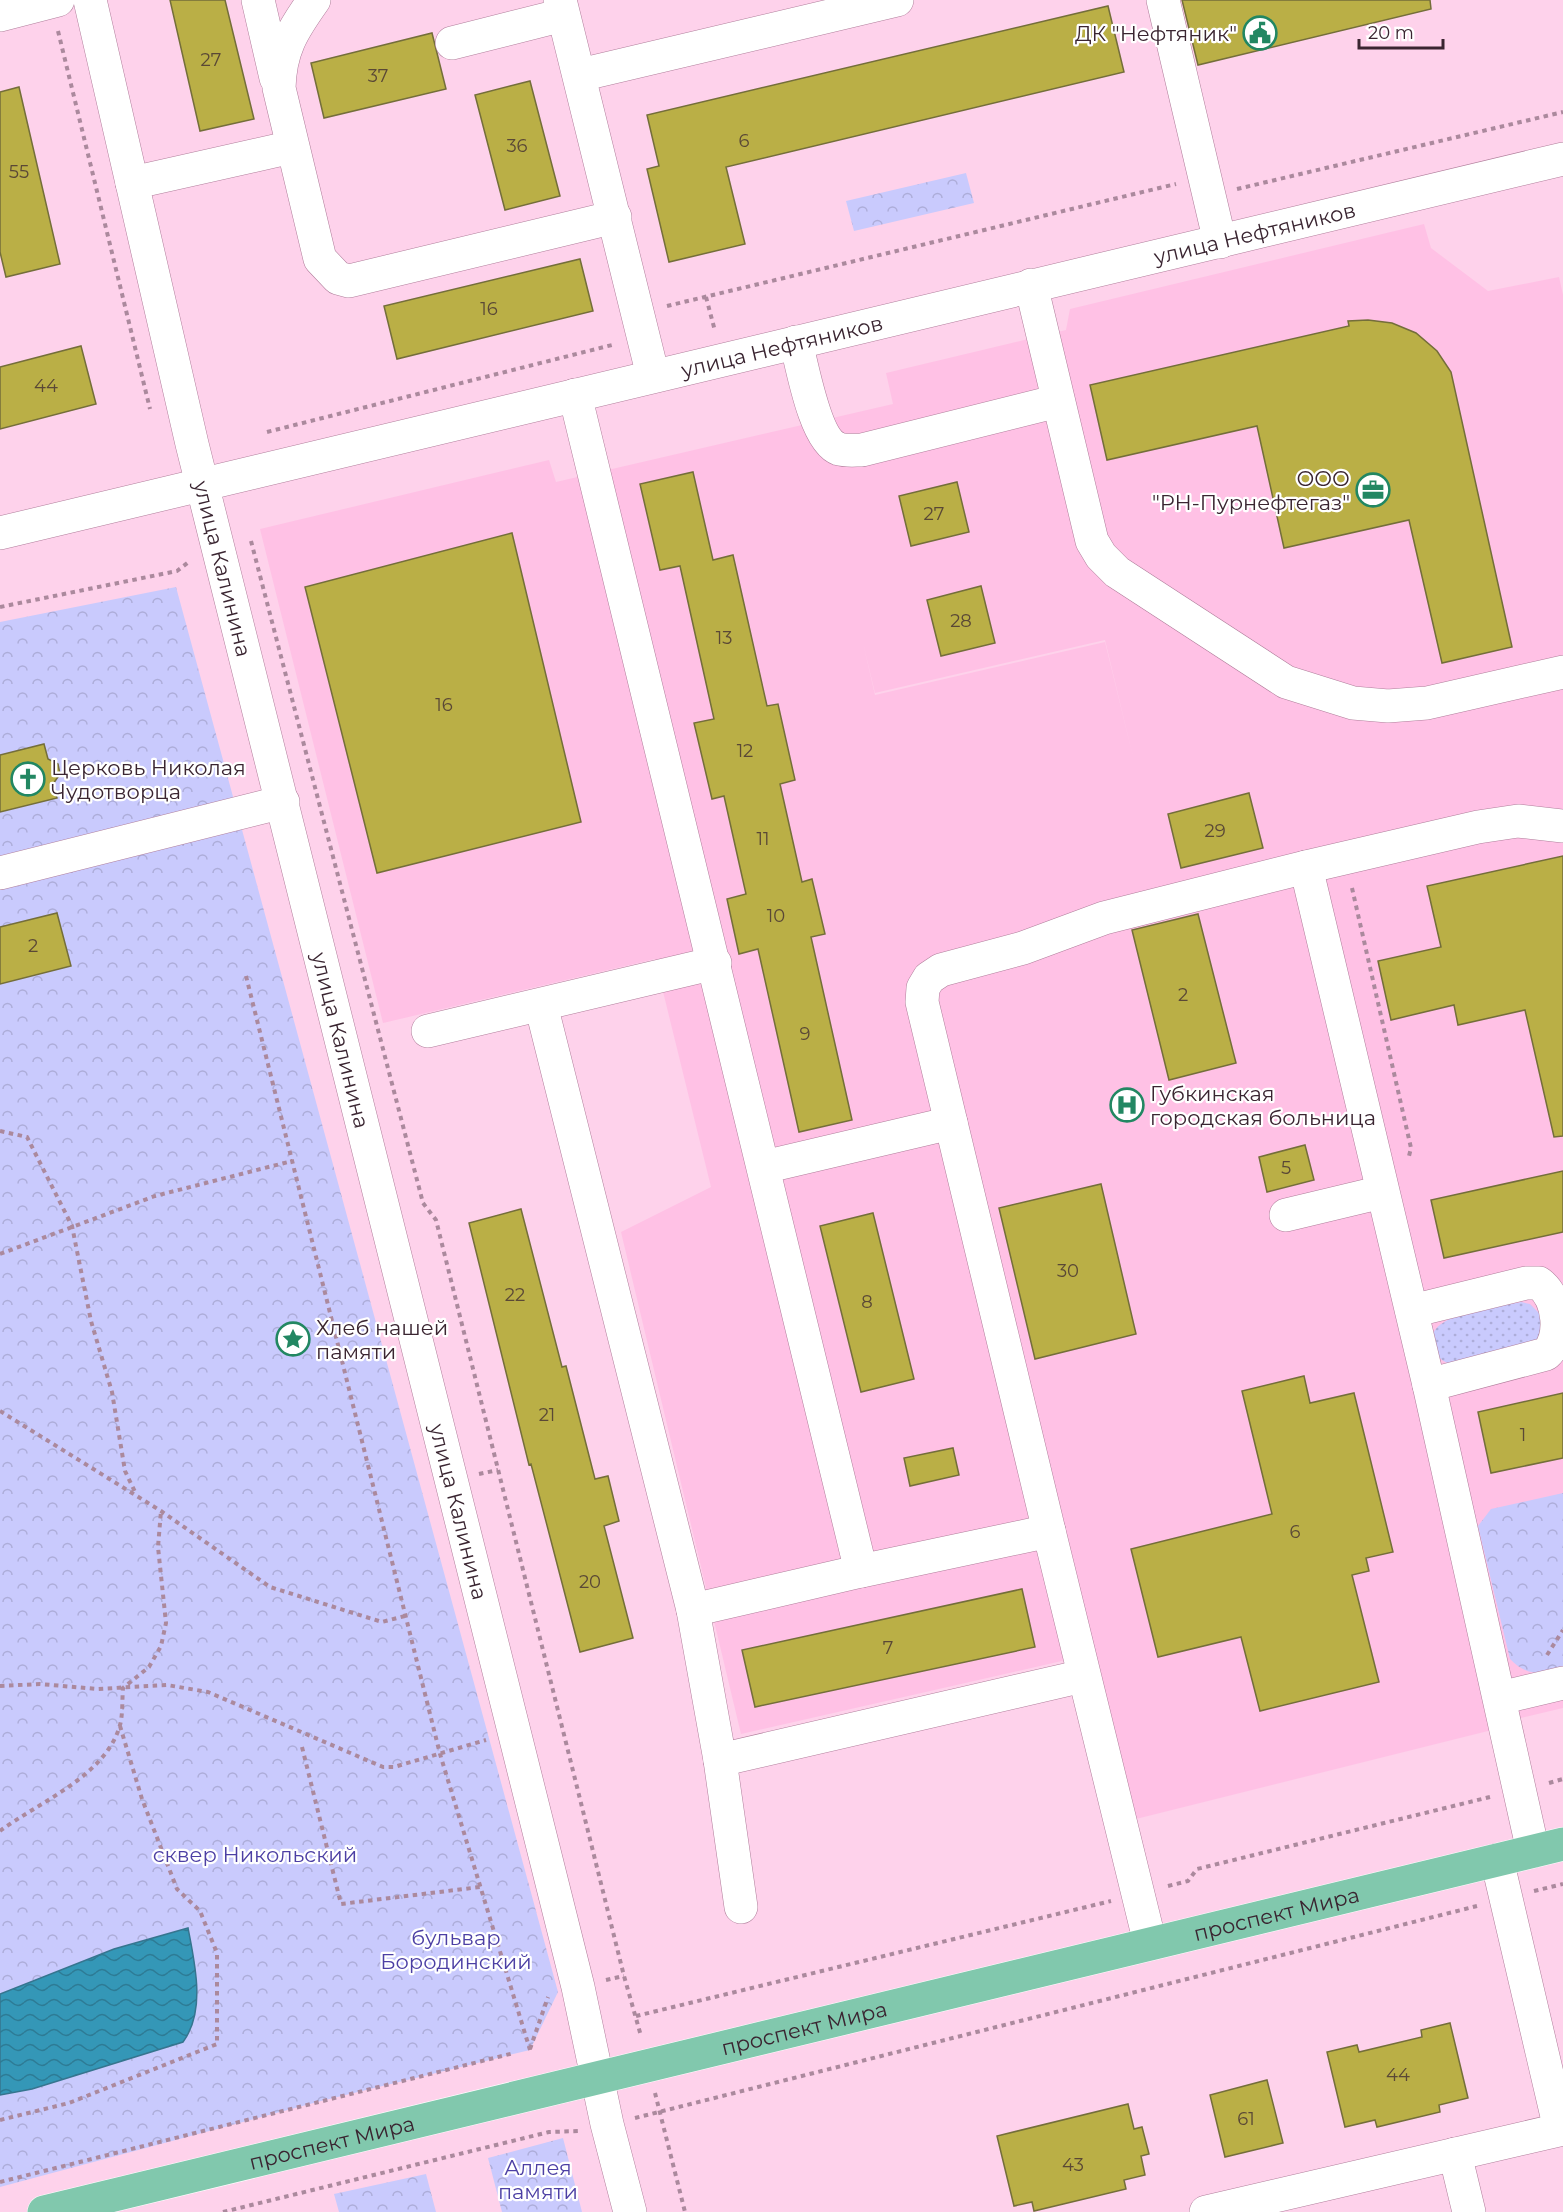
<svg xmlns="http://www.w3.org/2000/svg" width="1563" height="2212" viewBox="0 0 1563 2212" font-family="Montserrat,sans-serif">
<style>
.built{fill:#ffc1e5;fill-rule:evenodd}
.grass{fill:url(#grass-dots)}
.park{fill:url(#park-crowns)}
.water{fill:url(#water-waves);stroke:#36758f;stroke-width:1.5}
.building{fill:#baaf46;stroke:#746e3a;stroke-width:1.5}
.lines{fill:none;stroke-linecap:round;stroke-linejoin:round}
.minor-casing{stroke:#b07e9b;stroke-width:34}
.major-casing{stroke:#fff;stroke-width:34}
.path{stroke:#ab899d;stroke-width:4;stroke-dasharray:4.5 4.5;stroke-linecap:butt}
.minor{stroke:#fff;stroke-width:33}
.major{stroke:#81c8ad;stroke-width:33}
.labels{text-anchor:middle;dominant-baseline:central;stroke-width:4.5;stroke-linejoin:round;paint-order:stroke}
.number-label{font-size:18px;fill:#5a4836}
.poi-label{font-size:21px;fill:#3a2531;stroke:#fff;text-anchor:start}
.street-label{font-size:21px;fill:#3a2531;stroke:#fff}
.park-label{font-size:21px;fill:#4c3fa4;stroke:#fff}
</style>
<defs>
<pattern id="grass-dots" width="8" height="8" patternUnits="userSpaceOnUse" patternTransform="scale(1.5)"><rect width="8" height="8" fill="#c9cafd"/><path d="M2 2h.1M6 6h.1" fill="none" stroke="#adadd9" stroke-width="1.8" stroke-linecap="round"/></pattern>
<pattern id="park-crowns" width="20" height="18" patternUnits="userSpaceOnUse" patternTransform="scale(1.5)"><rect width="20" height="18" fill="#c9cafd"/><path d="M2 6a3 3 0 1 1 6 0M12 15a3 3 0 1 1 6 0" fill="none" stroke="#adadd9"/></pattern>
<pattern id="water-waves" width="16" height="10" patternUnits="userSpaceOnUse" patternTransform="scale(1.5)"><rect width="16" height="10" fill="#3497b7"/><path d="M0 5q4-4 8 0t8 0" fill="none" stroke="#2d7b95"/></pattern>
</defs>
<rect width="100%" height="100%" fill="#fed2eb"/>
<!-- built -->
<path class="built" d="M1424 224 1431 248 1488 291 1559 277 1563 295V1708L1491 1725 1492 1730 1108 1826 1066 1660 741 1734 621 1232 711 1187 655 959 383 1023 260 529 549 460 556 482 893 404 886 373 1066 330 1070 309ZM1105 640 1134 761 1105 642 875 695 863 643 875 693Z"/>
<!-- grass -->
<path class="grass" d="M1521 1302 1530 1304 1543 1317 1539 1343 1454 1365C1441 1362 1437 1357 1433 1344 1424 1313 1500 1307 1521 1302Z"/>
<!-- park -->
<path class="park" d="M966 173 974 203 854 231 846 201Z
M176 587 558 1992 530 2050 321 2101 0 2187V622Z
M1563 1493V1670C1542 1675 1526 1676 1510 1659L1478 1526 1491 1509Z
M563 2138 582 2212H502L488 2158Z
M426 2174 436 2212H339L334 2194Z"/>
<!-- water -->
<path class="water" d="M188 1928C195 1964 206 2011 183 2042L32 2089 0 2095V1994L114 1949Z"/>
<!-- building -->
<path class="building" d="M170 0H225L254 119 200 131Z
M1182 0H1430L1431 9 1198 65Z
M1108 6 1124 72 726 167 745 244 669 262 647 169 659 166 647 115Z
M432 33 446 89 324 118 311 63Z
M530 81 560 196 505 210 475 95Z
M19 87 60 264 6 277 0 252V92Z
M580 259 593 311 397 359 384 306Z
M1368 320 1392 323 1416 333 1437 351 1451 372 1512 647 1442 663 1409 520 1284 548 1257 426 1107 460 1090 385 1349 326 1348 321Z
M81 346 96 404 0 429V367Z
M693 472 713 560 733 555 767 706 778 704 795 780 780 784 802 882 812 879 825 934 811 937 852 1120 799 1132 758 949 739 954 727 899 746 894 724 796 712 799 694 723 714 719 680 566 660 570 640 484Z
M957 482 969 532 911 546 899 496Z
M512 533 581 822 377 873 305 587Z
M981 586 995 643 941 656 927 600Z
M44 744 48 759 58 764 60 774 53 784 57 798 0 812V755Z
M1249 793 1263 848 1181 868 1168 814Z
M1563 856V1136L1554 1137 1525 1010 1458 1025 1454 1005 1391 1020 1378 961 1441 947 1427 886Z
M57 913 71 966 0 984V927Z
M1198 914 1236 1063 1169 1080 1132 930Z
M1305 1145 1314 1180 1267 1192 1259 1157Z
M1563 1171V1232L1444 1258 1431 1200Z
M1101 1184 1136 1334 1035 1359 999 1208Z
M521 1209 562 1367 566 1366 595 1479 608 1476 619 1521 604 1526 633 1638 580 1652 531 1464 529 1465 469 1223Z
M873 1213 914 1379 861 1392 820 1226Z
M1304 1376 1310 1403 1354 1393 1393 1552 1366 1558 1369 1571 1352 1575 1379 1682 1260 1711 1241 1637 1158 1657 1131 1549 1272 1514 1242 1391Z
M1563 1393V1458L1491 1473 1478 1412Z
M953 1448 959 1475 910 1486 904 1458Z
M1022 1589 1035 1647 755 1707 742 1650Z
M1450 2023 1468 2098 1439 2105 1440 2112 1377 2127 1375 2120 1345 2127 1327 2052 1357 2045 1359 2052 1422 2037 1421 2030Z
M1267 2080 1283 2143 1225 2157 1210 2095Z
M1128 2104 1134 2129 1142 2127 1149 2154 1141 2156 1145 2175 1124 2180 1126 2189 1034 2211 1032 2202 1014 2206 997 2136Z"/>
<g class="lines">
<defs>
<g id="minor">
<path id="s1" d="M90 0 192 444 578 1987 607 2124 630 2212"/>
<path d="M258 0 276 78"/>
<path d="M314 0C292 31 280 50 279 88L320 259 338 278 349 281 615 217"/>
<path d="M560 0 653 376"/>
<path d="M1163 0 1220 242"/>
<path d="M0 15 58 0"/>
<path d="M452 43 563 15"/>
<path d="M580 75 897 0"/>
<path d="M132 183 292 147"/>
<path d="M1031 285 1092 541 1101 556 1117 572 1286 682 1353 703 1388 706 1427 703 1563 672"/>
<path d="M796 342C802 365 815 441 839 449 846 451 855 450 862 450L1058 401"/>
<path d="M575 395 861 1571 1049 1531 1150 1943"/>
<path id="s2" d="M0 533 1563 159"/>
<path d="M1306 867 1429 1385 1533 1851"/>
<path d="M0 873 283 802"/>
<path d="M541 1005 693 1610 720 1760 741 1907"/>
<path d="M428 1031 715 963"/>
<path d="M764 1167 951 1123"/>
<path d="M1286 1215 1382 1192"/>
<path d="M1412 1311 1526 1283H1539C1560 1299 1563 1339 1546 1354L1429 1385"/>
<path d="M1049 1531 922 1002 923 988 929 978 941 970 1023 948 1104 918 1306 867 1478 827 1518 821 1563 826"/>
<path d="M693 1610 861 1571"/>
<path d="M1500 1698 1563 1683"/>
<path d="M720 1760 1083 1676"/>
<path d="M1497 1860 1560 2129"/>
<path d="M1455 2154 1469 2212"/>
<path d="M1206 2212 1563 2129"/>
</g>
<g id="major">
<path id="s3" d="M44 2212 1563 1844"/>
</g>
</defs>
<!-- minor casing -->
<use href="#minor" class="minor-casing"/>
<!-- major casing -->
<use href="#major" class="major-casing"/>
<!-- path -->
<path class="path" d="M58 31 150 409
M1237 189 1563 112
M706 297 715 331
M667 306 1176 184
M267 432 612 345 613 342
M251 541 423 1203 436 1220 624 1976 641 2036
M0 607 177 571 190 561
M1352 888 1411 1148 1408 1160
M246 976 440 1754 530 2050
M0 1131 27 1137 72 1226 91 1321 112 1392 125 1471 136 1494
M0 1254 155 1196 292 1161
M0 1411 161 1511 270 1587 382 1622 405 1616
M479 1474 498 1470
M1547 1655 1563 1630
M0 1686 40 1684 97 1689 167 1685 208 1692 383 1767H394L486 1740
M302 1747 341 1904 480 1887
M1549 1783 1563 1779
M0 1831C39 1802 106 1776 120 1725 123 1714 122 1699 123 1688L149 1667 161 1646 166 1623 158 1547 161 1511
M1168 1886 1188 1881 1197 1869 1490 1797
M1534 1891 1563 1884
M606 1980 624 1976
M636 2016 1111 1901
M530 2049 548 1997
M655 2093 685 2212
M635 2118 1477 1906
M0 2120 69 2103 217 2044V1953L200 1911 177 1889 142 1799 120 1726
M0 2182 514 2053
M223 2212 549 2132 578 2131"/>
<!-- minor -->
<use href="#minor" class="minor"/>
<!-- major -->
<use href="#major" class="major"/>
</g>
<!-- icons -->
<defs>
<symbol id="civic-ring" viewBox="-11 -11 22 22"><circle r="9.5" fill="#fff" stroke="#228762" stroke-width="1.5"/><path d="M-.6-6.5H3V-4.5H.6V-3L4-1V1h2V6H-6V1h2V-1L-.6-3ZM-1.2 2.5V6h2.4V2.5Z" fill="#228762"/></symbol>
<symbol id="office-ring" viewBox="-11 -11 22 22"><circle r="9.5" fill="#fff" stroke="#228762" stroke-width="1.5"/><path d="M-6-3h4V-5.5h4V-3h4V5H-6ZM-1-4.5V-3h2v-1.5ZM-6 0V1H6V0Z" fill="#228762"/></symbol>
<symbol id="church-ring" viewBox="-11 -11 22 22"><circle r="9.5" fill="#fff" stroke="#228762" stroke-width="1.5"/><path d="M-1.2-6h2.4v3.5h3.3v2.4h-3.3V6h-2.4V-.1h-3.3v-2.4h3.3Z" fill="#228762"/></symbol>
<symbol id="hospital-ring" viewBox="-11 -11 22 22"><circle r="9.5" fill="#fff" stroke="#228762" stroke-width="1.5"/><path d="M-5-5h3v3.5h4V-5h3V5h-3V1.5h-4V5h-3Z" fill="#228762"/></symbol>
<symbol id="sight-ring" viewBox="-11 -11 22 22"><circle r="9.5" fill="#fff" stroke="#228762" stroke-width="1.5"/><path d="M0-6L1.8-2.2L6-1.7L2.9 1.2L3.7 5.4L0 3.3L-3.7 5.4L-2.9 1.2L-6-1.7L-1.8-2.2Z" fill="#228762"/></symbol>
</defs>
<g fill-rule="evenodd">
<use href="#civic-ring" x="1241" y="14" width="38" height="38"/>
<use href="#office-ring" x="1354" y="471" width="38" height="38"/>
<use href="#church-ring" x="9" y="760" width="38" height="38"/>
<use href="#hospital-ring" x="1108" y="1086" width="38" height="38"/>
<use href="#sight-ring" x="274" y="1320" width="38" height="38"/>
</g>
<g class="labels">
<!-- number labels -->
<g class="number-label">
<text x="211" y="60">27</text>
<text x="378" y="76">37</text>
<text x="744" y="141">6</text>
<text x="517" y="146">36</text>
<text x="19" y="172">55</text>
<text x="489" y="309">16</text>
<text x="46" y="386">44</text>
<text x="934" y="514">27</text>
<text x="961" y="621">28</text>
<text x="724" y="638">13</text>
<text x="444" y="705">16</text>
<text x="745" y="751">12</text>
<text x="1215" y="831">29</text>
<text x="763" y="839">11</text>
<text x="776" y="916">10</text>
<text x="33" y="946">2</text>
<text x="1183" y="995">2</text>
<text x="805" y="1034">9</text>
<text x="1286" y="1168">5</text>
<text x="1068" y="1271">30</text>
<text x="515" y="1295">22</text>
<text x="867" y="1302">8</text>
<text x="547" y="1415">21</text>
<text x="1523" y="1435">1</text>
<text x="1295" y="1532">6</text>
<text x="590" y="1582">20</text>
<text x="888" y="1648">7</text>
<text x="1398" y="2075">44</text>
<text x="1246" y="2119">61</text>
<text x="1073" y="2165">43</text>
</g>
<!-- poi labels -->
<g class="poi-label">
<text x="1237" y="33" text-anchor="end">ДК "Нефтяник"</text>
<text x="1350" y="478" text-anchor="end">ООО<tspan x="1350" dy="24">"РН-Пурнефтегаз"</tspan></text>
<text x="51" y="767">Церковь Николая<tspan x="51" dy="24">Чудотворца</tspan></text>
<text x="1150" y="1093">Губкинская<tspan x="1150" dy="24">городская больница</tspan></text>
<text x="316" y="1327">Хлеб нашей<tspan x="316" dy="24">памяти</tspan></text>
</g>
<!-- street labels -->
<g class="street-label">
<text stroke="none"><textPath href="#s2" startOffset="1290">улица Нефтяников</textPath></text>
<text stroke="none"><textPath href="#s2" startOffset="804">улица Нефтяников</textPath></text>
<text stroke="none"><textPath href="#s1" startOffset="584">улица Калинина</textPath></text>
<text stroke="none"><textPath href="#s1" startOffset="1070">улица Калинина</textPath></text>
<text stroke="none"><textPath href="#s1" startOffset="1556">улица Калинина</textPath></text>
<text stroke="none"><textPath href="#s3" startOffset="1268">проспект Мира</textPath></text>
<text stroke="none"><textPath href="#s3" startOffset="782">проспект Мира</textPath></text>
<text stroke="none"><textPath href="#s3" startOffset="296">проспект Мира</textPath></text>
</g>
<!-- park labels -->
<g class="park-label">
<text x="255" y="1854">сквер Никольский</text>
<text x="456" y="1937">бульвар<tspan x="456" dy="24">Бородинский</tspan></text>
<text x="538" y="2167">Аллея<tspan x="538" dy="24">памяти</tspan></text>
</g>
</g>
<!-- scale -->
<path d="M1359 39v9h84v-9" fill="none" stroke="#3a2531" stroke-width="3"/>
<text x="1368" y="39" font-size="18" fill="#3a2531" stroke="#ffffff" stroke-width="4.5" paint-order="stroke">20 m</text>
</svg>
